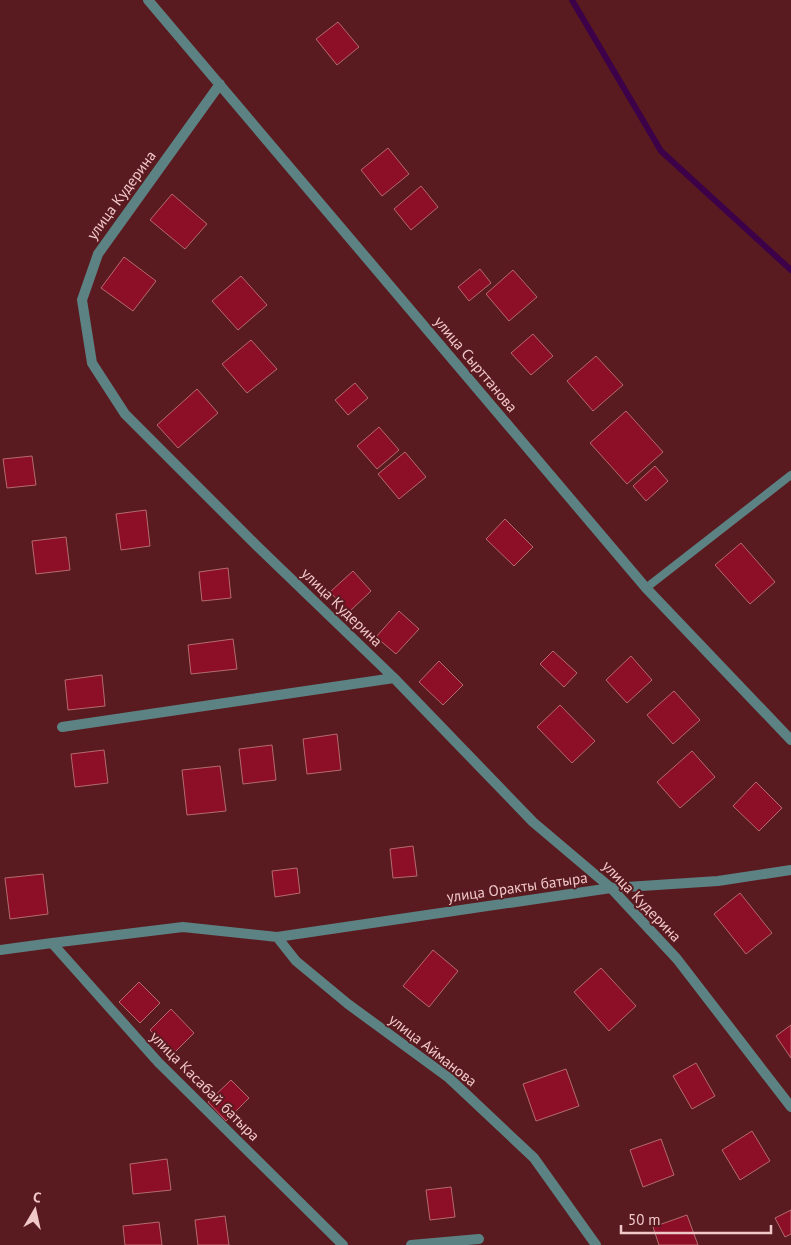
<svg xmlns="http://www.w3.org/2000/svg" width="791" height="1245" viewBox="0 0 791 1245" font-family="'PT Sans',sans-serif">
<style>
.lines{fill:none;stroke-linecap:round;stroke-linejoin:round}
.stream{stroke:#3c0149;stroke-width:6}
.building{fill:#8c0e27;stroke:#b46b6d}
.lane{stroke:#5c8283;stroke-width:8}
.street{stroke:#5c8283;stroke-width:10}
.labels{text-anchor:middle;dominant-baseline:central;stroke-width:4;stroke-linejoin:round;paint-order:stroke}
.street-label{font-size:15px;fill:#f1c8c8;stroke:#5a1b20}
</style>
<rect width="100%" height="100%" fill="#5a1b20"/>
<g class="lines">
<!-- stream -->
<path class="stream" d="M572 0 661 151 791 270"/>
</g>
<!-- building -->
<path class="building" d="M338 22 359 47 337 65 316 39Z
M388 148 409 174 382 196 361 170Z
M421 186 438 207 411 230 394 209Z
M172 194 207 224 185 249 150 220Z
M124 257 156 281 133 311 101 288Z
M480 269 491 283 469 301 458 287Z
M513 270 537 297 509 321 486 294Z
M241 276 267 305 238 330 212 301Z
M533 334 553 356 531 375 511 353Z
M251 340 277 369 247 393 222 364Z
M596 356 623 385 593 411 567 381Z
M355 383 368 398 348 415 335 400Z
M197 389 218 413 178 448 157 425Z
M626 411 663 452 627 484 590 443Z
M379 427 399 450 377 469 357 446Z
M405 452 426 477 399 499 378 474Z
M32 456 36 485 7 488 3 459Z
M655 466 668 481 646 501 633 486Z
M146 510 150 546 121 550 116 514Z
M505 519 533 547 514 566 486 539Z
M66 537 70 570 36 574 32 541Z
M741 543 775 582 750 604 715 565Z
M228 568 231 598 202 601 199 572Z
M353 571 371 591 349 612 330 592Z
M399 611 419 629 396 654 376 637Z
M233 639 237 669 191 674 188 645Z
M553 651 577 673 564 687 540 664Z
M631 656 652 680 627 703 606 680Z
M439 661 463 685 443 705 419 682Z
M102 675 105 706 68 710 65 680Z
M674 691 700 720 673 744 647 715Z
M560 705 595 741 572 763 537 727Z
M337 734 341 770 307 774 303 739Z
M272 745 276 780 243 784 239 749Z
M104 750 108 783 75 787 71 754Z
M692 751 715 777 680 808 657 782Z
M220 766 226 811 187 815 182 770Z
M756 782 782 808 759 831 733 806Z
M413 846 417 876 393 878 390 849Z
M297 868 300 893 275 897 272 871Z
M43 874 48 914 10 919 5 878Z
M740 893 772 933 746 954 714 914Z
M433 950 458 971 429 1007 403 986Z
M601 968 636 1006 609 1031 574 992Z
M139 982 160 1003 140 1023 119 1002Z
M171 1009 194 1033 173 1054 150 1030Z
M791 1025V1058L776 1036Z
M696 1063 715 1096 692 1109 673 1076Z
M566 1069 579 1106 536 1121 523 1084Z
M231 1080 249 1098 226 1121 208 1102Z
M752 1131 770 1161 740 1180 722 1150Z
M661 1139 674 1175 643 1187 630 1150Z
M167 1159 171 1190 133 1194 130 1164Z
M451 1187 455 1217 430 1220 426 1190Z
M791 1210V1234L785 1237 775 1218Z
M687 1215 698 1245H659L653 1227Z
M225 1216 229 1245H198L195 1220Z
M159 1222 162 1245H125L123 1226Z"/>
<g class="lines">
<!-- lane -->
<path class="lane" d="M646 588 791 475"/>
<!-- street -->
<path class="street" d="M148 0 646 588 791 740
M220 84 98 254 82 300 92 363 125 414 257 546 394 678 533 822 611 888 677 959 791 1107
M62 727 394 678
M277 937 296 961 348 1004 449 1078 534 1158 596 1245
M52 943 158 1062 343 1245
M0 950 52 943 183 927 277 937 611 888 718 881 791 870
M411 1245 479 1239"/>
</g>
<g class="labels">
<!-- street labels -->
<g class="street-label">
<text transform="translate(121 195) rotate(-54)">улица Кудерина</text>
<text transform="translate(476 364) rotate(50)">улица Сырттанова</text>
<text transform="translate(342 607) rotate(44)">улица Кудерина</text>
<text transform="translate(517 887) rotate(-8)">улица Оракты батыра</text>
<text transform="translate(642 901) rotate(46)">улица Кудерина</text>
<text transform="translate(433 1050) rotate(38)">улица Айманова</text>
<text transform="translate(205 1086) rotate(45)">улица Касабай батыра</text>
</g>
</g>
<!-- north arrow -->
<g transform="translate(35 1210) rotate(9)" stroke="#5a1b20" stroke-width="4" paint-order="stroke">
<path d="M0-4L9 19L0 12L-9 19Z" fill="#f1c8c8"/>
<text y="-8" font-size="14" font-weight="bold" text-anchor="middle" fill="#f1c8c8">С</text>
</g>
<!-- scale -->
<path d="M621 1225v8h150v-8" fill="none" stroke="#f1c8c8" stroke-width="2.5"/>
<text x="628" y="1225" font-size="15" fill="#f1c8c8" stroke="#5a1b20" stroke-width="4" paint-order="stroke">50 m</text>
</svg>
